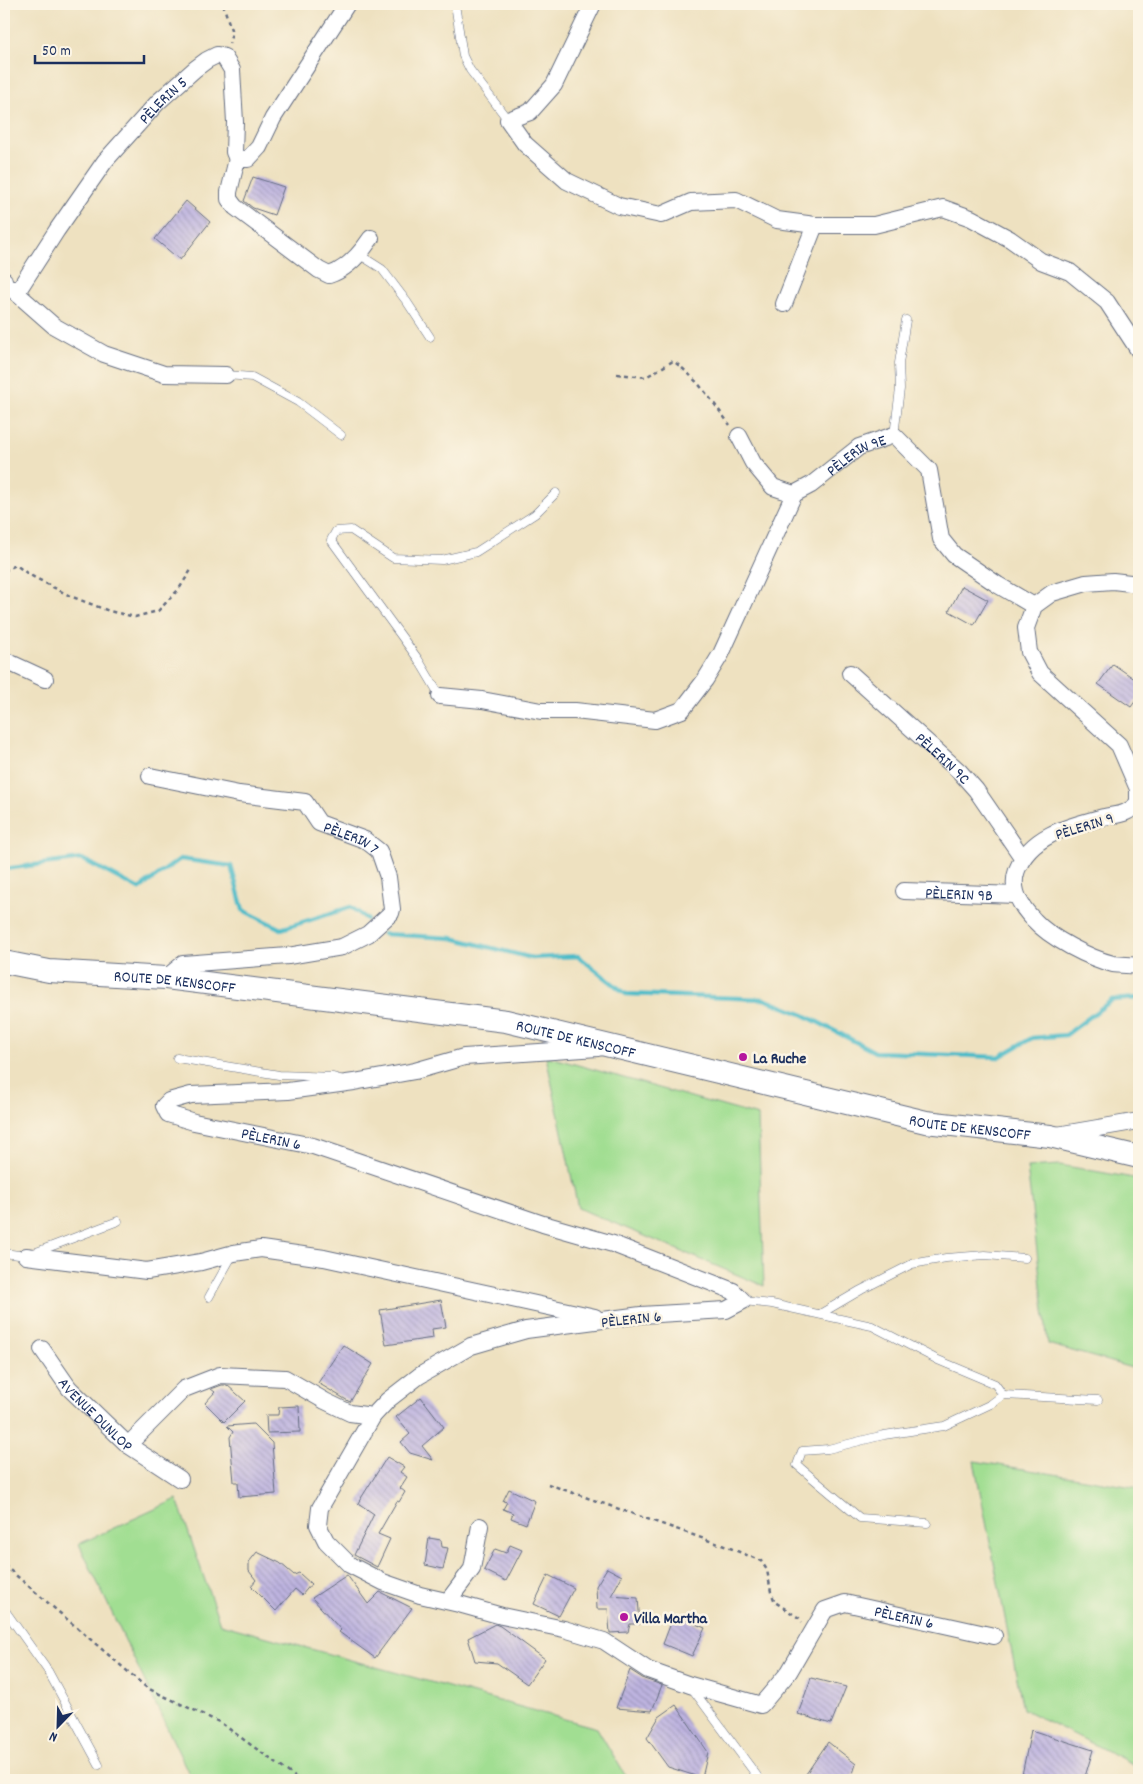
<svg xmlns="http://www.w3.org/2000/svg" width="1143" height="1784" viewBox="0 0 1143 1784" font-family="Dekko,sans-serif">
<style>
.grass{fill:#a1de92;stroke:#5e8678}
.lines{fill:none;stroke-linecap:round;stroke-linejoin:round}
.stream{stroke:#4ebbc8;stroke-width:4.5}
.building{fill:url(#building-back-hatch)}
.service-casing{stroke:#656d80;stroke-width:9}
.minor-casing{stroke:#656d80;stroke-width:18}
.secondary-casing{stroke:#656d80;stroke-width:24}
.path{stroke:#656d80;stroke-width:2.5;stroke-dasharray:4 4;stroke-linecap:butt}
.service{stroke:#fff;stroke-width:8}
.minor{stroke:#fff;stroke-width:16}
.secondary{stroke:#fff;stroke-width:22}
.poi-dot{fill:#b5179e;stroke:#fcf5e5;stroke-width:2}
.labels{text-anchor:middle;stroke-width:5;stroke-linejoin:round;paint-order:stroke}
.street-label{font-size:16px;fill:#1b2f5e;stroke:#fcf5e5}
.poi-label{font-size:16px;font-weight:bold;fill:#1b2f5e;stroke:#fcf5e5;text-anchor:start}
</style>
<defs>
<pattern id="building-back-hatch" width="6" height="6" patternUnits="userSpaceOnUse" patternTransform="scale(1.25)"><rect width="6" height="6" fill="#beb4e0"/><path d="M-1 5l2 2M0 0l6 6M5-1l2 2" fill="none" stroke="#9a93b9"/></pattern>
</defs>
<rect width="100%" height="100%" fill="#fcf5e5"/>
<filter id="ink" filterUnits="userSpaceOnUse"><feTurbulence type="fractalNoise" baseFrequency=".02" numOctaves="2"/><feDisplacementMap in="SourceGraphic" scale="10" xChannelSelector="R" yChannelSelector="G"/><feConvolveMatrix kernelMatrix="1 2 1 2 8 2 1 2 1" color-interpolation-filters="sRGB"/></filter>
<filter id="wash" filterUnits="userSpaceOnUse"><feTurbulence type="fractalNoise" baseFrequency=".0096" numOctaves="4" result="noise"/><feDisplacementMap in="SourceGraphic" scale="20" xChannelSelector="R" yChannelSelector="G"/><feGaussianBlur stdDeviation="1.12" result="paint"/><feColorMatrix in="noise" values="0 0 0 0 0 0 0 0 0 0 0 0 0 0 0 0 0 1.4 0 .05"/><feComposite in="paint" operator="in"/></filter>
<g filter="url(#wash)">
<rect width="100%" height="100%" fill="#eee1c0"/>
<g class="grass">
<polygon points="546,1056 758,1116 764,1286 578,1208"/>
<polygon points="1060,1165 1139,1179 1139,1370 1048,1344 1027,1167"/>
<polygon points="974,1461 1139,1488 1139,1767 1023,1709"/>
<polygon points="177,1499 220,1624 597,1728 628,1780 192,1780 79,1544"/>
</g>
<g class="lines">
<g class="stream">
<polyline points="4,869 82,859 139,889 180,859 231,866 243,910 281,929 351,907 367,919"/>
<polyline points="384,934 452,938 532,958 578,956 626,994 764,999 804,1015 875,1052 999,1057 1032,1038 1066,1035 1112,1000 1139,998"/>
</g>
</g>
<g id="blocks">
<g class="building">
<polygon points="253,177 284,187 274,215 253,208 244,201"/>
<polygon points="186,201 210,222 180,260 155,239"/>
<polygon points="962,586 988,600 974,625 949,611"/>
<polygon points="1113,664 1139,682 1139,696 1131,707 1098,684"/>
<polygon points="441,1300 446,1327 432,1329 433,1338 386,1345 380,1310"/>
<polygon points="343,1345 373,1364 350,1402 318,1383"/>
<polygon points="222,1385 227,1385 245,1401 224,1422 205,1403 215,1392 211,1389"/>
<polygon points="421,1397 444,1427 422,1446 433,1460 410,1453 401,1442 410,1434 396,1417"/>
<polygon points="299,1406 300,1432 267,1433 266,1415 278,1415 279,1407"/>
<polygon points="253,1424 272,1443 276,1494 239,1497 238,1482 234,1482 230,1437 233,1432 227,1426"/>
<polygon points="387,1457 404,1467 400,1472 407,1477 400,1488 405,1492 399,1502 397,1501 378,1534 390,1539 377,1567 354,1555 374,1514 358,1503"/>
<polygon points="509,1489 535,1501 526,1524 511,1518 513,1513 503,1509 507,1502 503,1501"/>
<polygon points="429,1538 441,1540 442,1547 448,1548 443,1569 425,1565"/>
<polygon points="510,1545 522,1550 506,1581 484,1570 495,1549 506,1553"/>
<polygon points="257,1552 280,1563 294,1575 299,1573 311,1584 302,1595 295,1589 276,1611 251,1586 256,1580 249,1571 249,1562"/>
<polygon points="607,1568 622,1576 611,1596 638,1598 640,1624 630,1624 628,1632 610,1633 608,1609 597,1609 596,1586"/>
<polygon points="347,1575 368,1604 380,1592 412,1608 375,1658 339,1632 341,1630 312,1598"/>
<polygon points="548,1575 574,1588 559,1616 534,1604"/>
<polygon points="674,1615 705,1628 692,1656 663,1644"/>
<polygon points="495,1624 500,1626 545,1659 527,1684 497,1663 475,1661 468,1638"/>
<polygon points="630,1670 644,1679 662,1685 652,1711 616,1708"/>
<polygon points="811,1678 846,1687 831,1724 798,1714"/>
<polygon points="676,1705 708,1752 702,1778 668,1767 647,1738 659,1717"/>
<polygon points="1031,1730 1093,1750 1084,1780 1021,1780"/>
<polygon points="828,1742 856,1764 851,1780 810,1780 806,1774"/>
</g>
</g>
</g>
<g filter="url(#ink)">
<use href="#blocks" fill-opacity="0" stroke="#656d80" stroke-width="1"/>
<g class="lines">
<defs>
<g id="service">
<polyline points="455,4 463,56 470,70 508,120"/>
<polyline points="360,255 382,269 407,302 430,337"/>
<polyline points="226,375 252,377 298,402 341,435"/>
<polyline points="894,435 900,389 899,363 906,320"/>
<polyline points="440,696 418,659 331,540 336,531 351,530 393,558 442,560 476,552 535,514 556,493"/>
<polyline points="177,1058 279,1075 333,1077 340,1079"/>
<polyline points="4,1253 26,1256 118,1221"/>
<polyline points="209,1297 233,1254"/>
<polyline points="743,1301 772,1304 872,1326 938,1360 995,1384 1003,1395 991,1404 944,1426 884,1435 828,1449 802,1451 797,1465 860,1518 927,1523"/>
<polyline points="820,1314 861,1290 912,1264 946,1258 985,1255 1025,1258"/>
<polyline points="1003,1395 1098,1400"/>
<polyline points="4,1609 48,1671 99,1765"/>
<polyline points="691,1687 760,1780"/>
</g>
<g id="minor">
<polyline points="593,4 554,85 530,112 508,120 525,144 567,181 619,206 661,215 691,202 736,200 777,220 815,225 874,225 943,208 971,218 1010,239 1041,261 1070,272 1107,302 1139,351"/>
<path d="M237,159L229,192V199L235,207L319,270L329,275C348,269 361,253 371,238"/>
<polyline points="237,159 248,159 259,147 273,118 347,4"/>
<path id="s1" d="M4,280L5,286L9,289H18L21,286L57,230L105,161L158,102L195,69L207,60L217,55L224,57L232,70L235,122L234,152L237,159"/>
<polyline points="13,290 54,326 104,354 164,374 226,375"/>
<polyline points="784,304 815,225"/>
<path id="s2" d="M739,436L753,463L773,487L794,494L811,485L859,447L894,435L929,470L941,539L954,555L998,585L1034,606"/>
<path d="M1139,584L1113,581L1086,583L1052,593L1034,606L1026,628L1029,652L1040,673L1119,745L1138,789V803C1127,815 1119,814 1104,817C1071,826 1031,834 1017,870C1010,889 1020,906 1034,920C1050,938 1089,958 1113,964C1121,965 1131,965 1139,966"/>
<polyline points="4,660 45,679"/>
<path id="s3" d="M850,673L960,772L976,790L1022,857"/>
<polyline points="440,696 482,700 541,711 575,711 655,720 682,710 705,680 721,654 794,494"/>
<path id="s4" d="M150,776L239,794L305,802L319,823L365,840L379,851L388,877L392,909L391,913L368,934L342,947L288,956L183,964L166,978"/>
<path id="s5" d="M904,891L1016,895"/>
<path id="s6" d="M598,1048L464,1057L415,1071L354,1082L288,1091L191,1095L169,1101L164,1106L168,1114L194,1122L313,1146L543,1224L613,1244L733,1291L743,1301L726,1310L641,1315L526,1330L471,1346L419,1376L388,1400L373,1416L320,1508L318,1525L326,1541L350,1565L383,1582L420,1595L459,1604L502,1616L564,1629L604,1641L648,1670L690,1685L761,1705L789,1672L825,1610L845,1603L994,1636"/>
<polyline points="1057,1135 1139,1121"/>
<polyline points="26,1256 147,1271 201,1262 234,1253 261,1249 324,1258 595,1317"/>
<path id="s7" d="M42,1349L69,1388L128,1445L180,1479"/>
<polyline points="128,1445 184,1389 220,1375 285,1378 325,1401 350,1413 373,1416"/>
<polyline points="448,1601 472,1569 480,1526"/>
</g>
<g id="secondary">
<path id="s8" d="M4,962L49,971L166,978L506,1021L926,1122L1050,1136L1139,1157"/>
</g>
</defs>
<use href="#service" class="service-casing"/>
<use href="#minor" class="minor-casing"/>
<use href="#secondary" class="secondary-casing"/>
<g class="path">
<polyline points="223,4 232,33 229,44"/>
<path d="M617,374L646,377L673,361C698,379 711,400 730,425"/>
<polyline points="4,571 16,565 28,574 70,596 109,611 135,617 158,611 179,589 191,570"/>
<polyline points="548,1484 730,1548 761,1561 767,1570 771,1592 775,1602 799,1618 802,1622"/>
<polyline points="4,1565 147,1688 221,1723 299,1780"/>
</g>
<use href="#service" class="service"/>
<use href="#minor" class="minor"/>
<use href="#secondary" class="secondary"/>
</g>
</g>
<g class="poi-dot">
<circle cx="743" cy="1057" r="5"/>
<circle cx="624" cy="1617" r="5"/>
</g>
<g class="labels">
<g class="street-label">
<text dy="6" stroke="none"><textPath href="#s1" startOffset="259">PÈLERIN 5</textPath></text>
<text dy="6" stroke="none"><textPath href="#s2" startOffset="158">PÈLERIN 9E</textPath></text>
<text dy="6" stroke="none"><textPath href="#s3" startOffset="126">PÈLERIN 9C</textPath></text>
<text transform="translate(1084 825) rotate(-17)" y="6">PÈLERIN 9</text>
<text dy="6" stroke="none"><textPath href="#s4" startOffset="218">PÈLERIN 7</textPath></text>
<text dy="6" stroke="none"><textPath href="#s5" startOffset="55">PÈLERIN 9B</textPath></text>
<text dy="6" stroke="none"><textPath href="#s8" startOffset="172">ROUTE DE KENSCOFF</textPath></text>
<text dy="6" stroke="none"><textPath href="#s8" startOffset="578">ROUTE DE KENSCOFF</textPath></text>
<text dy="6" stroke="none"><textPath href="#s8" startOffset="982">ROUTE DE KENSCOFF</textPath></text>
<text dy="6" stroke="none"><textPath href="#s6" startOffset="556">PÈLERIN 6</textPath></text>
<text transform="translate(631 1318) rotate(-6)" y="6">PÈLERIN 6</text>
<text dy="6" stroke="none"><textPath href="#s7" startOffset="85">AVENUE DUNLOP</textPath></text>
<text dy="6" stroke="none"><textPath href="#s6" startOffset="2265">PÈLERIN 6</textPath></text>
</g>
<g class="poi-label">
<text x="753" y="1063">La Ruche</text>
<text x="634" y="1623">Villa Martha</text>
</g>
</g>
<rect width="1143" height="1784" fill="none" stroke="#fcf5e5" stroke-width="20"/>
<g transform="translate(58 1726) rotate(203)" stroke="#fcf5e5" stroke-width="4" paint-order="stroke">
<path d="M0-4L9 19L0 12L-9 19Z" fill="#1b2f5e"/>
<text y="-8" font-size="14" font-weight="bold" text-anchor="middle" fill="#1b2f5e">N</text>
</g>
<path d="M35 55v8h109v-8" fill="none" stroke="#1b2f5e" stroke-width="2.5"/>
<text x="42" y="55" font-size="15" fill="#1b2f5e" stroke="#fcf5e5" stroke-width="4" paint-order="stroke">50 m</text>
</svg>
